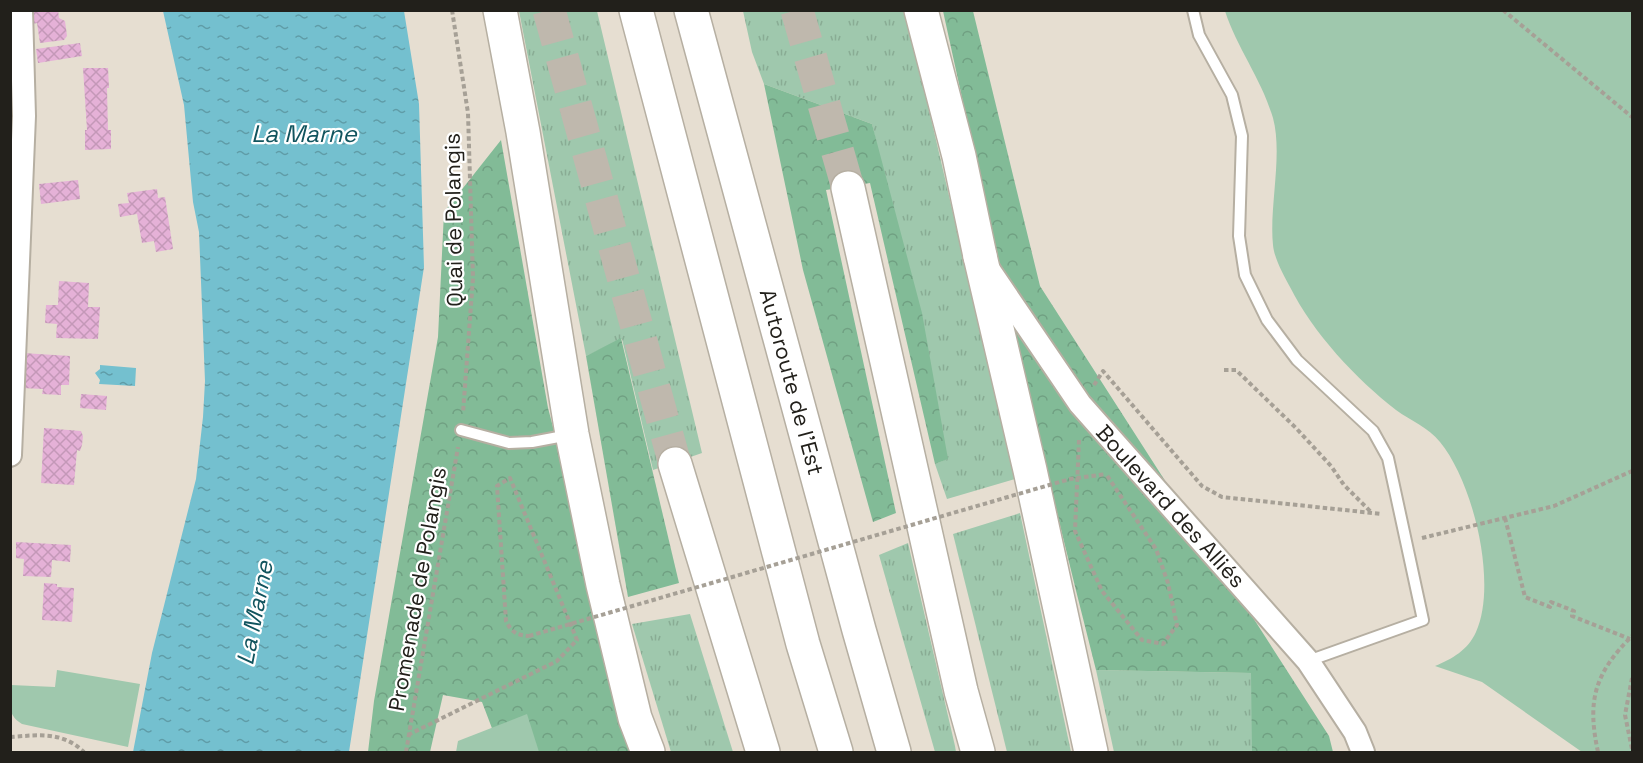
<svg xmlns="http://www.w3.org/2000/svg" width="1643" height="763" viewBox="0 0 1643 763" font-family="'Space Grotesk',sans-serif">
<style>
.grass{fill:url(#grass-tufts)}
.forest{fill:url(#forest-crowns)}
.park{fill:#9fc8ad}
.water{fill:url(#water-ripples)}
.building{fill:url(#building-cross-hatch)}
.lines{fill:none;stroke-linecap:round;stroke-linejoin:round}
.motorway-tunnel{stroke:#bfb8ad;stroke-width:33;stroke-dasharray:33 16;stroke-linecap:butt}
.service-casing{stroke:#b6afa2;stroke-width:14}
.minor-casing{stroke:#b6afa2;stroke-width:26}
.primary-casing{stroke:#b6afa2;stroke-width:36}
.motorway-casing{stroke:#b6afa2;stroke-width:36}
.path{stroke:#a6a096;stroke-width:4;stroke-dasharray:4.5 3;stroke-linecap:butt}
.service{stroke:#fff;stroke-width:10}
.minor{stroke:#fff;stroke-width:22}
.primary{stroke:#fff;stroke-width:33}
.motorway{stroke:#fff;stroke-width:33}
.path-bridge{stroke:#a6a096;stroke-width:4;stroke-dasharray:4.5 3;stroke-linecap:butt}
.labels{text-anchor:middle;stroke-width:4.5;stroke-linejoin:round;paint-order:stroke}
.street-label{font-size:22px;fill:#22201b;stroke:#fff}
.water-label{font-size:24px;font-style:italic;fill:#11545e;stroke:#fff}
</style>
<defs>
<pattern id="grass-tufts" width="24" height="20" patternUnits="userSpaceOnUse" patternTransform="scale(1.5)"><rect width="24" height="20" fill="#9fc8ad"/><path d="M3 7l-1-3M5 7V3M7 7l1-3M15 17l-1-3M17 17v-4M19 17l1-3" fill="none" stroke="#89ac94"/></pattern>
<pattern id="forest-crowns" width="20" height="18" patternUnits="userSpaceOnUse" patternTransform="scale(1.5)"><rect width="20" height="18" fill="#82bb97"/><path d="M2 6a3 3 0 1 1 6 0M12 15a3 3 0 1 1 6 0" fill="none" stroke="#70a082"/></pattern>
<pattern id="water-ripples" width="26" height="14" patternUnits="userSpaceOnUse" patternTransform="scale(1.5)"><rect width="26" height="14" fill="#74c0cf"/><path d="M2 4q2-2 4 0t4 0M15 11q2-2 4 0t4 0" fill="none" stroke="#5f9ca7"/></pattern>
<pattern id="building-cross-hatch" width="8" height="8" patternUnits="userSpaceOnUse" patternTransform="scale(1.5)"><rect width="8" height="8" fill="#e5b1d7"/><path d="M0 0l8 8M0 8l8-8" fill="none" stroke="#c498b8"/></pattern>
</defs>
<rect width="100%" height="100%" fill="#e6ded1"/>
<g class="grass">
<polygon points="519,11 597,11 702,453 653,470 622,339 586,356"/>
<polygon points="743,11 906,11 1015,479 947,499 935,464 947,459 872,124 764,84 752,52"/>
<polygon points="1020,513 1071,752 1007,752 953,534"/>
<polygon points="908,543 955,746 956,752 935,752 879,555"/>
<polygon points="690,614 733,752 671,752 632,624"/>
<polygon points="1096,670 1252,673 1252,752 1114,752"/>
</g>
<g class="forest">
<path d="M943,11H973L1040,286L1329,736L1333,752H1252L1251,673L1096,670C1040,451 991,231 943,11Z"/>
<polygon points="764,84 872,124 922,313 948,459 935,464 870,183 826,190 896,513 873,522 803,270"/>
<polygon points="501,140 548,408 629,715 643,752 501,752 482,702 443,695 430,752 368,752 374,701 438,337 444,212"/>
<polygon points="621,338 679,583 628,597 586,356"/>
</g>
<g class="park">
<path d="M1225,11H1632V752H1582L1482,682L1435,666C1452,659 1468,650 1476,632C1498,583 1473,482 1440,442C1428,427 1411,421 1396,410C1356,379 1313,333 1290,287C1284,276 1274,258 1273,245C1269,207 1283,155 1273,118C1262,80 1237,48 1225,11Z"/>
<path d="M57,670L140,684L128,747L22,724C6,714 10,702 11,685L55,687Z"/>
<polygon points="527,714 539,752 456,752 458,741"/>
</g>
<g class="water">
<polygon points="163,11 404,11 419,104 424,267 349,752 133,752 152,653 196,479 203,417 205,381 199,232 193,202 184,105"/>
<polygon points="100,365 136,368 135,386 99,384 100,380 95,373 100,369"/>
</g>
<g class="building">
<polygon points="33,10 58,10 59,18 65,21 67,36 64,40 40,43 37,23 33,24"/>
<polygon points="80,43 82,56 38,63 36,49"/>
<polygon points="83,68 108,68 109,88 107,88 108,130 111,130 111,149 85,150 85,130 87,130"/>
<polygon points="78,180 80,199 41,204 39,184"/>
<polygon points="157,189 158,198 165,197 173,249 156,252 154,241 142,243 137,214 120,217 118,204 129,203 127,193"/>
<polygon points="59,281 89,283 88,307 100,307 98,339 56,338 57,324 45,323 46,305 58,305"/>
<polygon points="23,353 70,356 69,385 61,385 61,395 42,394 43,389 21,388"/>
<polygon points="81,394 107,396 106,410 80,408"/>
<polygon points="44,428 81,431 83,436 82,445 80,451 77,450 74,485 41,483"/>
<polygon points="16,542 71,545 70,562 52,560 51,577 23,576 24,559 16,558"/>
<polygon points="44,583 57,584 57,587 74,588 72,622 42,620"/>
</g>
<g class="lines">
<g class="motorway-tunnel">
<polyline points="549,10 675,464"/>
<polyline points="797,10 848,188"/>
</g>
<defs>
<g id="service">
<polyline points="1193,10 1199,35 1232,95 1242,136 1239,236 1245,275 1267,320 1297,360 1373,431 1388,458 1423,620 1308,661"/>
<polyline points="461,430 509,443 532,442 569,435"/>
</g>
<g id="minor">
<polyline points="989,270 1080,404 1308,661 1355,732 1363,752"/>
<polyline points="10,455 24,116 21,10"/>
</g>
<polyline id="primary" points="921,10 959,156 980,256"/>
<g id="motorway">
<polyline points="500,10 523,132 572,434 603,585 635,718 648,752"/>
<polyline points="636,10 803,644 836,752"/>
<polyline points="691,10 859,630 894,752"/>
<polyline points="848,188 961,691 978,752"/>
<polyline points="980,256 1030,470 1091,752"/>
<polyline points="675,464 763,752"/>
</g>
</defs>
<use href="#service" class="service-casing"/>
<use href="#minor" class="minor-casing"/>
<use href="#primary" class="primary-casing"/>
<use href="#motorway" class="motorway-casing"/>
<g class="path">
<polyline points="452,10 468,113 473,278 463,413"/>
<polyline points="1503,10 1632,117"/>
<polyline points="1224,370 1236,370 1296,428 1331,466 1344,485 1371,512"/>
<polyline points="1094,385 1103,371 1202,486 1222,497 1382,514"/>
<polyline points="1079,440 1075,531 1102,591 1142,640 1163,644 1177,625 1168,583 1156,549 1106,474"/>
<polyline points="1505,518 1525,597 1550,607 1551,602 1574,611 1572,616 1630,639"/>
<polyline points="1422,538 1554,506 1632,471"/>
<polyline points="1632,678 1625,715 1632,749"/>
<path d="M408,735L557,661L577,640L510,478L497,486L506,621C512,633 517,635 529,636"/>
<path d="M10,737C39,735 62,731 84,752"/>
<polyline points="406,752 458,447"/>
<path d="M1598,752C1587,701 1594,674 1632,636"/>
</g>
<use href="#service" class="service"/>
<use href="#minor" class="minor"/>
<use href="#primary" class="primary"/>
<use href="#motorway" class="motorway"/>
<polyline class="path-bridge" points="529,636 1070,479 1106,474"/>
</g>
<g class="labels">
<g class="street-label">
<text transform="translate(453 220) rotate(-91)" y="8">Quai de Polangis</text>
<text transform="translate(792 382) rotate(75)" y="8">Autoroute de l’Est</text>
<text transform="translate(1171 506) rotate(48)" y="8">Boulevard des Alliés</text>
<text transform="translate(417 589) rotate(-80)" y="8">Promenade de Polangis</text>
</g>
<g class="water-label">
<text x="304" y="142">La Marne</text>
<text transform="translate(255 613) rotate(-79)" y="8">La Marne</text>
</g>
</g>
<rect width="1643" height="763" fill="none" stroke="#22201b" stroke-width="24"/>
</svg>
